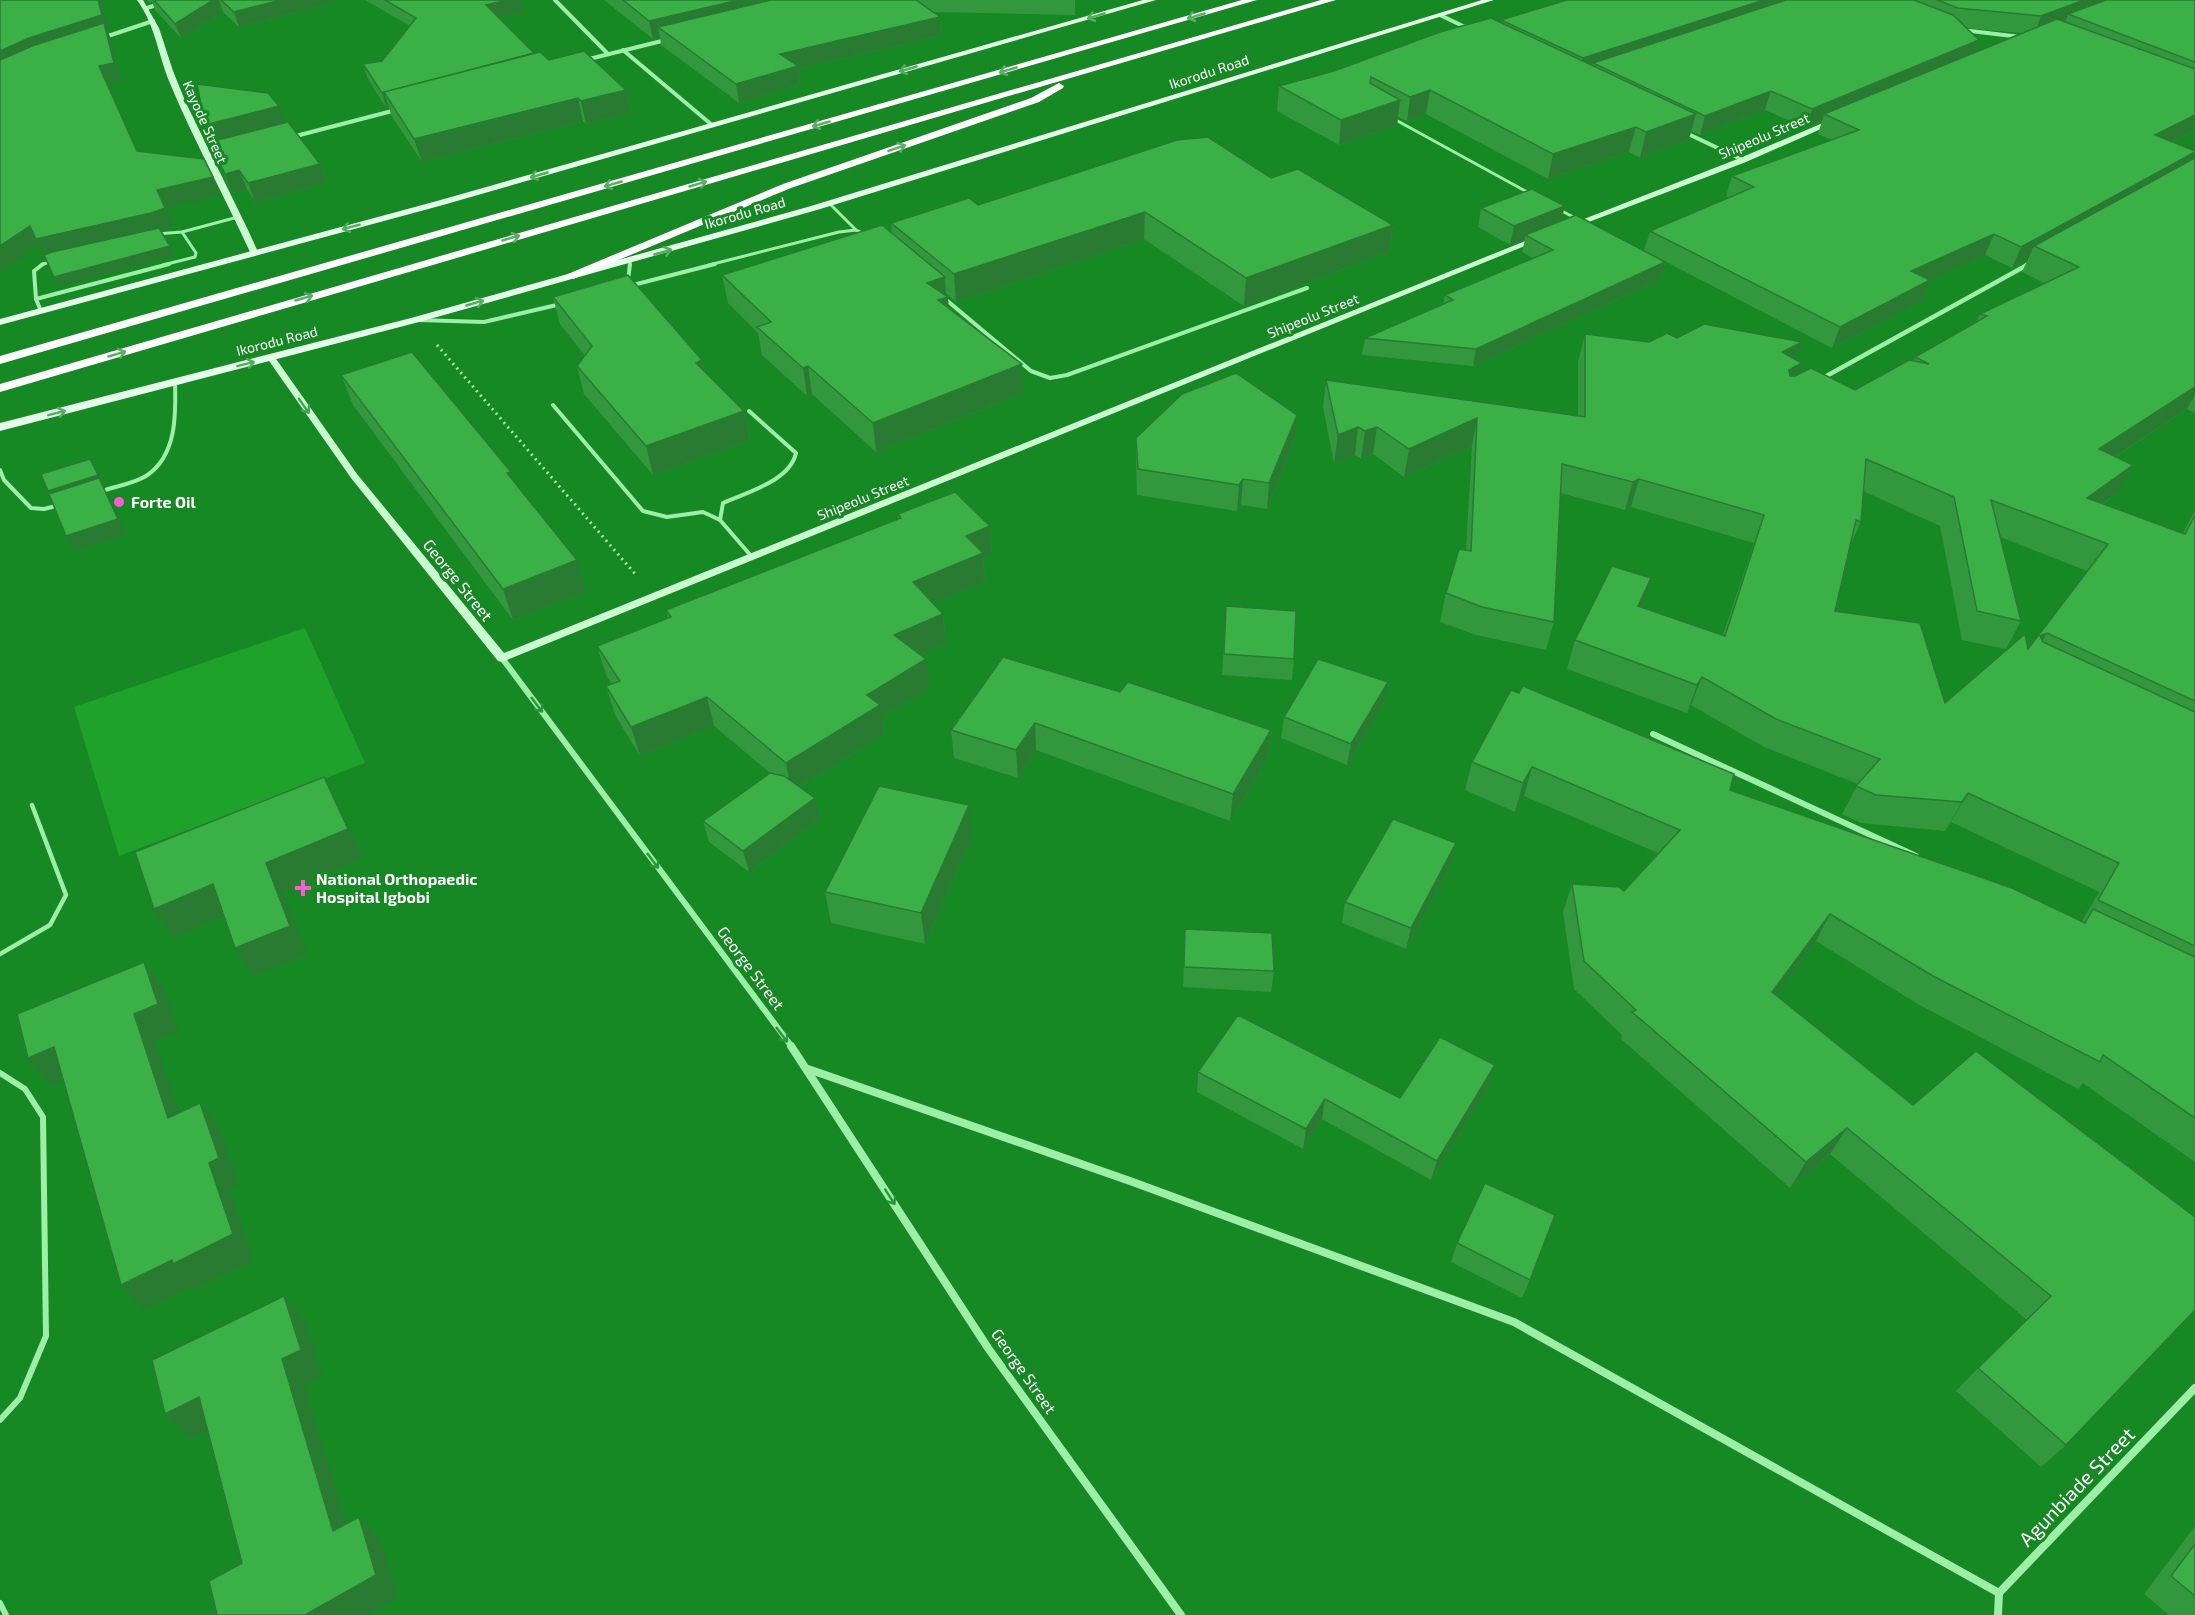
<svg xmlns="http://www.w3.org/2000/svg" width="2195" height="1615" viewBox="0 0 2195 1615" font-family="'Exo 2',sans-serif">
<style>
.green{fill:#1fa22c}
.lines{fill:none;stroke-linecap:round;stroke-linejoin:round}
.path{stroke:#9deea6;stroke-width:3;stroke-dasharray:2 4;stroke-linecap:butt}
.lane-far3{stroke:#9deea6;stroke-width:3}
.lane-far2{stroke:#9deea6;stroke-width:4}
.lane-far1{stroke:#9deea6;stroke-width:4.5}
.lane{stroke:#9deea6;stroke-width:6}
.street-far3{stroke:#9deea6;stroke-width:4}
.street-far2{stroke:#9deea6;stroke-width:4.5}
.street-far1{stroke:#9deea6;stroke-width:6}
.street{stroke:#9deea6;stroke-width:8}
.secondary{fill:#cbfad0;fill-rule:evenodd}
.primary{fill:#e4ffe9;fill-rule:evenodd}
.highway{fill:#fff;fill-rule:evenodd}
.wall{fill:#33973d;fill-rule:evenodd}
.shaded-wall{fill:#297b32}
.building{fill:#3bb047;stroke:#297b32;stroke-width:1.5;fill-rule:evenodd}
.oneway{stroke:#54ac5f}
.oneway2{stroke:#5cac66}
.oneway3{stroke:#43a44f}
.oneway4{stroke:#2a9738}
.poi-dot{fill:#ff5ad3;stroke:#168824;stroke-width:2}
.labels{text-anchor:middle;stroke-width:6;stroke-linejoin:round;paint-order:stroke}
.far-street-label{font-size:14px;fill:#fff;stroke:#168824}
.poi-label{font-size:16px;font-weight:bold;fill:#fff;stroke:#168824;text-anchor:start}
.street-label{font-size:16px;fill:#fff;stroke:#168824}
.near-street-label{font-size:20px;fill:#fff;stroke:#168824}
</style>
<rect width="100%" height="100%" fill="#168824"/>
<polygon class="green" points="305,628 365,763 119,856 74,707"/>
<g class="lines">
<polyline class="path" points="437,345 636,575"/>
<g class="lane-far3">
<polyline points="1394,119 1529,193"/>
<polyline points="830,204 856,230"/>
<polyline points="1560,210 1577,219"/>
<polyline points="156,234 182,232 238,217"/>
<polyline points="41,265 52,261"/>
<polyline points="163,265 195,257 196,253 182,232"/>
<polyline points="630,265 630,261"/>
<polyline points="709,265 839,232 856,230 865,234"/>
</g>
<g class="lane-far2">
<polyline points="628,281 630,264"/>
<polyline points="633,285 715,264"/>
<polyline points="944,298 1031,371 1050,378 1067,375 1307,288"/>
<polyline points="36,299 169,264"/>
<polyline points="41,311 36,299 34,271 43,264"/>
<polyline points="418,320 484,322 561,304"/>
<polyline points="553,405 643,511 667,517 703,512 720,520 752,557"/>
<polyline points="0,470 4,480 31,508 44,509 60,505"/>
<path d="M102,491C116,486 133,484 146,476C177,456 176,414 175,382"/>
<path d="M720,520L723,503C747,492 790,481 796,453L749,411"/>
</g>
<polyline class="lane-far1" points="0,954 50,925 66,895 32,805"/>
<g class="lane">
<polyline points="0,1073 25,1089 43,1117 46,1336 20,1398 0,1420"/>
<polyline points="0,1603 6,1615"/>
</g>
<g class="street-far3">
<polyline points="555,0 608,54"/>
<polyline points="147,8 172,0"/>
<polyline points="1440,15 1469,29"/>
<polyline points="1962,30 2021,37"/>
<polyline points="102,38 153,21"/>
<polyline points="623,50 712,125"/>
<polyline points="585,60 666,40"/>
<polyline points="1684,132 1743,160"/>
<polyline points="292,137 396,110"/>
<polyline points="2026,265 2032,262"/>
</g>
<polyline class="street-far2" points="1821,379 2029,264"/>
<g class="street-far1">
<polyline points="502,658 792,1047"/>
<polyline points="1653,734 1916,856"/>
</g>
<g class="street">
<polyline points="791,1046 988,1348 1181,1615"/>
<polyline points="808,1069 1130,1181 1514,1322 1999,1593"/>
<polyline points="1998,1615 1999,1593 2195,1388"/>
</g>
<g class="secondary">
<path d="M137,0H143L159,28L173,71L186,103L248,230L258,252L257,254L250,252C224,195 193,139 169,81C158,53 155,25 137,0Z"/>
<polygon points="1830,120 1837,122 1746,162 1573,228 1566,226 1740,158"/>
<polygon points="1535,237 1542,239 502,662 498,661 351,478 267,358 271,355 274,356 357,474 504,653"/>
</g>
<g class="primary">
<polygon points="1143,0 1156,0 443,205 0,325 0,319 437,201"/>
<polygon points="1482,0 1494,0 817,210 419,322 0,431 0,423 411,318 811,206"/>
</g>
<g class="highway">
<polygon points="1242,0 1257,0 0,364 0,356"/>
<polygon points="1321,0 1336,0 0,392 0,384"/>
<polygon points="1059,83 1064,86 1063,88 1039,102 791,188 573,279 565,279 563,276 783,184 1031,98"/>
</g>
</g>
<g class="wall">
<polygon points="147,0 341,0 239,27 223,12 181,38 155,10 152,2 149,3"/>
<polygon points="365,0 520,0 523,12 498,17 534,53 626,90 631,112 586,124 583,121 422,162 391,115 389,107 386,108 368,79 363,64 382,61 410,26"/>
<polygon points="604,0 1075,0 1075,15 933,12 940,17 941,35 798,69 800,84 739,103 661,45 660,37 653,39"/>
<path d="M1567,0H2195V130L2171,142L2192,159L2195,158V413L2187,409L2115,457L2117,493L2103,504L2183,533L2195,510V1162L2083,1083L2078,1089L1916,1003L1816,941L1776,995L1913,1105L2195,1217L2066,1445L2041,1467L1956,1391L1978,1368L2027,1320L1830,1154L1790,1188L1621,1039L1622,1035L1574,989L1563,912L1572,884L1624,891L1658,853L1524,796L1515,812L1465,790L1472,762L1511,690L1730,790L2082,921L2099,892L1951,822L1945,831L1861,823L1842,814L1858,784L1764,747L1691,705L1687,713L1567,669L1575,640L1642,607L1723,635L1754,543L1631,507L1625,510L1560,493L1554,622L1546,650L1476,635L1440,622L1446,593L1466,550L1472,446L1404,477L1373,454L1361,459L1355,455L1334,463L1323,407L1326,380L1578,416V362L1585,334L1649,342L1677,338L1795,359L1802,363L1797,375L1855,390L1914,361L1915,357L1976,322L1980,314L2044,283L2022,272L2028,259L2012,268L1985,255L1929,280L1922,301L1832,348L1651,254L1665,262L1661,279L1473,366L1362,355L1365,338L1443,305L1445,295L1533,258L1522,252L1525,240L1510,245L1478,227L1481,208L1561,221L1644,251L1650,231L1729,198L1726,196L1732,176L1832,140L1818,134L1822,121L1806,128L1765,110L1700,135L1691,131L1689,139L1640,158L1629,152L1548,179L1426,114L1407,121L1398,117L1397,125L1339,145L1277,111L1279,86L1334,71L1501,23V20ZM1966,28L2021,33L1974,53L1979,40ZM1863,491L1940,526L1962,640L2006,649L2021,621L2000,537L2087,571L2028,649L1945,703L1835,611L1850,546L1861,522Z"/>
<polygon points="285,123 320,164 327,183 255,202 247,189 232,193 210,142"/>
<polygon points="1271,178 1393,225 1389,252 1244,306 1144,239 956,302 946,293 946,295 948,297 948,309 1023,393 876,452 812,394 807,396 762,355 758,333 728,303 722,275 892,233 891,223 978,205"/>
<polygon points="553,297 702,360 705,372 744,411 750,440 653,475 584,394 577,366 585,356 560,324"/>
<polygon points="341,375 511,472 514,482 586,591 513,620 353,405"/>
<polygon points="1136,438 1294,440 1267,509 1241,505 1237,511 1137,495 1136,464"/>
<polygon points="898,514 990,526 992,555 983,558 985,582 933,603 943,614 946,643 919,654 929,688 882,717 884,734 799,787 819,819 749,872 709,842 703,821 770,773 714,726 640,756 615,715 606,686 612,684 606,675 597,646 668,618 666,610 898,519"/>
<polygon points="1226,606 1294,659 1292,680 1222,675"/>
<polygon points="1120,692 1271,730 1268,758 1230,821 1036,750 1018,778 954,758 951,730"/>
<polygon points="1384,703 1347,765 1281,738 1284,717"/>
<polygon points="972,836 925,944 831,923 825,892"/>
<polygon points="1451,864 1406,949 1342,923 1345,902"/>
<polygon points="1185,929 1274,971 1271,992 1183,987"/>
<polygon points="1198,1072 1400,1098 1489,1085 1431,1180 1322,1119 1303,1149 1197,1092"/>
<polygon points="1457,1243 1530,1280 1522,1298 1451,1262"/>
<polygon points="2195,1526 2195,1615 2169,1615 2144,1594"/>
</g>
<g class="shaded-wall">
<polygon points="98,0 101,0 109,31 108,32 111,39 121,80 107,83 0,72 0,51"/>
<polygon points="213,0 219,0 223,12 181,38 175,24"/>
<polygon points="281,0 341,0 239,27 234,12"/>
<polygon points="508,0 520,0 523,12 490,19 486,5"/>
<polygon points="739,0 818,0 658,27 660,37 653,39 649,21"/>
<polygon points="1764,0 1814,0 1593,63 1591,73 1579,77 1583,58"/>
<polygon points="2084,0 2123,0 2068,14 2065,23 2034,35 2041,16"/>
<polygon points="940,17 941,35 798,69 800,84 739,103 736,84 780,54"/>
<polygon points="1979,40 1972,59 1824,114 1822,121 1806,128 1812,109"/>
<polygon points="626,90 631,112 586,124 581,101"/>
<polygon points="1430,90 1426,114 1407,121 1410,97"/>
<polygon points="1771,91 1765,110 1700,135 1705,116"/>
<polygon points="384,92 389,107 386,108 382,93"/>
<polygon points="578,98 583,121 422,162 414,139"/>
<polygon points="1400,100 1397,125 1339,145 1341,120"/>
<polygon points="279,106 289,133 216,153 205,125"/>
<polygon points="1696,114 1689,139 1640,158 1646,132"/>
<polygon points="2195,115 2195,130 2145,155 2155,135"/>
<polygon points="1636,127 1629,152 1548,179 1553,154"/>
<polygon points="2195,152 2186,171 2034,246 2028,259 2012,268 2021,247"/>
<polygon points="320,164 327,183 255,202 248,183"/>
<polygon points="239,170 247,189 232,193 225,174"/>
<polygon points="213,177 220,195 165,208 173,226 159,231 46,258 39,245 0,272 0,246 30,226 157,190"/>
<polygon points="1565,206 1560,225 1525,235 1525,240 1510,245 1514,226"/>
<polygon points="1145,212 1144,239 956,302 954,274"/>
<polygon points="1393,225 1389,252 1244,306 1246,278"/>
<polygon points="1994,234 1985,255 1903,292 1911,271"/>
<polygon points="170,246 174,256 59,287 54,277"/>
<polygon points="1665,262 1661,279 1473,366 1476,349"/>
<polygon points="945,277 946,297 948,297 950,325 927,283"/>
<polygon points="1930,280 1922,301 1832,348 1840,327"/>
<polygon points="1802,342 1792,368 1802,363 1792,390 1782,352"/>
<polygon points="702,360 708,388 696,363"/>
<polygon points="1022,364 1023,393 876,452 873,423"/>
<polygon points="808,366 812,394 807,396 803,368"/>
<polygon points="2195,387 2195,395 2187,409 2084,477 2099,449"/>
<polygon points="744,411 750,440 653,475 646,446"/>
<polygon points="1297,415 1294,440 1267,509 1269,483"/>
<polygon points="1477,418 1472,446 1404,477 1409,449"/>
<polygon points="1358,427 1355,455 1334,463 1338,435"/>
<polygon points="1377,427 1373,454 1361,459 1365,431"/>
<polygon points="90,459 126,534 75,551 66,536 54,501 48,491"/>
<polygon points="2133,465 2117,493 2072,526 2087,498"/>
<polygon points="511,472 520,503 507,473"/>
<polygon points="1243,479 1241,505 1237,511 1239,485"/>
<polygon points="1639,479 1631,507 1625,510 1633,482"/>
<polygon points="990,526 992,555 983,558 985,582 916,610 913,582 966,536"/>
<polygon points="577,560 586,591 513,620 503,589"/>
<polygon points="1651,578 1642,606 1629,634 1638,606"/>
<polygon points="943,614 946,643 897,663 894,635"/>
<polygon points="2047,633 2031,661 2040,636"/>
<polygon points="926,659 929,688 882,717 884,734 791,792 786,763 867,695"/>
<polygon points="1702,677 1691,705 1687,713 1697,685"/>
<polygon points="1388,682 1384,703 1347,765 1351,744"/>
<polygon points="707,697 714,726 640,756 631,727"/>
<polygon points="1035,723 1036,750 1018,778 1016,750"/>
<polygon points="1271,730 1268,758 1230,821 1233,794"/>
<polygon points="1532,767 1524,796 1515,812 1523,783"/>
<polygon points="324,777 363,858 283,892 307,954 253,976 235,948 266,863"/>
<polygon points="1968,793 1951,822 1945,831 1962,802"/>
<polygon points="815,798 819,819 749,872 743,851"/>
<polygon points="969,805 972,836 925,944 921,913"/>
<polygon points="1456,843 1451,864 1406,949 1411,928"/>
<polygon points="213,884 231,913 173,937 154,909"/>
<polygon points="1830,914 1816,941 1758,1020 1772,992"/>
<polygon points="144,962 164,990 178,1031 155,1041 189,1144 168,1118 134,1014"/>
<polygon points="54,1047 77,1074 51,1085 28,1058"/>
<polygon points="1495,1065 1489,1085 1431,1180 1437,1161"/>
<polygon points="1325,1099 1322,1119 1303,1149 1306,1129"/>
<polygon points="200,1103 220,1130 239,1185 229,1190 253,1260 195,1289 193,1286 144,1310 121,1285 209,1163"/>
<polygon points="1847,1128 1830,1154 1790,1188 1806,1162"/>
<polygon points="284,1296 305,1323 322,1376 304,1385 355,1553 333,1531 282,1359"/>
<polygon points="199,1397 224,1422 191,1439 165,1414"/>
<polygon points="359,1517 380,1540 398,1597 365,1615 305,1615"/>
</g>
<g class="building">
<polygon points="0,0 98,0 102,15 29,38 0,51"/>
<polygon points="154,0 213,0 175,24"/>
<polygon points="221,0 281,0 234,12"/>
<polygon points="385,0 508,0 486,5 534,53 382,93 363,64 382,61 416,18"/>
<polygon points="623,0 739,0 649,21"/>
<polygon points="771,0 916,0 940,17 780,54 798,66 736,84 658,27"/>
<polygon points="1567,0 1764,0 1583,58 1501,20"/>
<polygon points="1786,0 1914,0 1953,15 1979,40 1812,109 1771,91 1705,116 1593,63"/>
<polygon points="1937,0 2084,0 2041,16 1958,8"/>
<polygon points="2106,0 2195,0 2195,62 2068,14"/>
<polygon points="1491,18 1696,114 1646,132 1636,127 1553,154 1430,90 1410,97 1371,77 1370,83 1400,100 1341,120 1279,86 1334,71 1440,32"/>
<polygon points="2057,19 2195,69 2195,115 2155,135 2195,151 2195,152 2021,247 1994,234 1911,271 1930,280 1840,327 1650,231 1754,187 1732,176 1859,130 1824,114"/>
<polygon points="104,23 114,63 99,66 137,151 204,159 213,177 157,190 165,208 151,213 36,239 30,226 0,246 0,60 32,46"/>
<polygon points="584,51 626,90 581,101 578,98 414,139 384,92 540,52 549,60"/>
<polygon points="197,84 268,93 279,106 205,125"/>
<polygon points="288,122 320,164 248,183 239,170 225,174 210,142"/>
<polygon points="1208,137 1271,178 1298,169 1393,225 1246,278 1145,212 954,274 891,223 969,198 978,205 1177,140"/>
<path d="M2195,158V387L2099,449L2133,465L2087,498L2185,534L2195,515V701L2047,633L2040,636L2043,642L2195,712V946L2098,900L2119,863L1968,793L1962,802L1876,795L1856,786L1880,759L1776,719L1702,677L1697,685L1575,640L1612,566L1651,578L1638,606L1725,636L1764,515L1639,479L1633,482L1562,464L1554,622L1482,607L1446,593L1459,549L1471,551L1477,418L1409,449L1377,427L1365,431L1358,427L1338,435L1326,380L1585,417V334L1649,342L1667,333L1677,338L1704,324L1802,342L1782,352L1802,363L1789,370L1790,376H1795L1811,368L1855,390L1909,360L1929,364L1915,357L1987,316L1980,314L2079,267L2034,246ZM1866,459L1954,497L1977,611L2021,621L1991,500L2108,544L2028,649L2025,634L1945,703L1920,623L1835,611L1856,520L1861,522Z"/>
<polygon points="1532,189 1565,206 1514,226 1481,208"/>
<polygon points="1576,215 1665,262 1476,349 1365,338 1453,300 1445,295 1553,250 1525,235"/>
<polygon points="882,225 945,277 927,283 948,297 938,300 1022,364 873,423 808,366 803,368 757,327 771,322 722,275"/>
<polygon points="159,228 170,246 54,277 44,255 52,252"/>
<polygon points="628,275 702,360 696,363 744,411 646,446 577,366 592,346 553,297"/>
<polygon points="412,352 511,472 507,473 577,560 503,589 341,375"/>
<polygon points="1236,373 1297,415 1269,483 1243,479 1239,485 1138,469 1136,438 1182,394"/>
<polygon points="90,459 98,475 48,491 41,474"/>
<polygon points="99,478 118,519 66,536 49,494"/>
<polygon points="955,492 990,526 966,536 983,553 913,582 943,614 894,635 926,659 867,695 880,705 786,763 707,697 631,727 606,686 620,681 597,646 671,617 666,610 901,518 898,514"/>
<polygon points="1226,606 1296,611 1294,659 1224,654"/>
<polygon points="1003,657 1120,692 1128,682 1271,730 1233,794 1035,723 1016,750 951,730"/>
<polygon points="1318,659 1388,682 1351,744 1284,717"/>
<polygon points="1523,686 1734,774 1730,790 2012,888 2085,923 2093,909 2195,957 2195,1118 2103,1055 2100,1062 1933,976 1830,914 1772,992 1913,1105 1976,1051 2195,1217 2195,1310 2066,1445 1978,1368 2051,1296 1847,1128 1806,1162 1632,1012 1636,1010 1584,961 1572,884 1619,887 1624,891 1680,830 1532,767 1523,783 1472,762 1511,690 1519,693"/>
<polygon points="770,773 784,776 815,798 743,851 703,821"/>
<polygon points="324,777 348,829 266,863 290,926 235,948 213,884 154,909 135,852"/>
<polygon points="879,786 969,805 921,913 825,892"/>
<polygon points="1393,819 1456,843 1411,928 1345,902"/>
<polygon points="1185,929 1272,933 1274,971 1184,967"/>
<polygon points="144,962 158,1004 134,1014 168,1118 200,1103 219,1158 209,1163 233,1234 173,1264 172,1260 121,1285 54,1047 28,1058 17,1014"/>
<polygon points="1238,1015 1400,1098 1440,1037 1495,1065 1437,1161 1325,1099 1306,1129 1198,1072"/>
<polygon points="1485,1183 1555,1215 1530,1280 1457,1243"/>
<polygon points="284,1296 301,1350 282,1359 333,1531 359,1517 376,1575 305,1615 217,1615 209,1581 242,1563 199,1397 165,1414 152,1360"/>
<polygon points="2195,1544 2195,1596 2171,1576"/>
</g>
<defs><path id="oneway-shaft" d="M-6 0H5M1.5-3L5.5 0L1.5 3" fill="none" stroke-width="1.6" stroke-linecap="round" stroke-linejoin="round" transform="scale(1.5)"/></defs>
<g class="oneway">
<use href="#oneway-shaft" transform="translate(1096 16) rotate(164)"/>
<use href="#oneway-shaft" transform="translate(908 69) rotate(164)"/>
<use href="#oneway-shaft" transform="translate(539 175) rotate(164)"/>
<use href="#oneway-shaft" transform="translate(351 227) rotate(165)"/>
<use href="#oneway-shaft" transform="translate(663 252) rotate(-16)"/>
<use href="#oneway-shaft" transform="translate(475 303) rotate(-16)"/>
<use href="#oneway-shaft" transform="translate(246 364) rotate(-14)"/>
<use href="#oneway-shaft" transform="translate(57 413) rotate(-14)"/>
</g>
<g class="oneway2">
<use href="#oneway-shaft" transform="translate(1196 16) rotate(164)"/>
<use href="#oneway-shaft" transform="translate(1008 70) rotate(164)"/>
<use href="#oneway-shaft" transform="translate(821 124) rotate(164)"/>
<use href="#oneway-shaft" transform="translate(897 148) rotate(-19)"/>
<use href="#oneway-shaft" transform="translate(613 184) rotate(164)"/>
<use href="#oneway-shaft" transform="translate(698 184) rotate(-16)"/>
<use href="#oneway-shaft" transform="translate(511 238) rotate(-16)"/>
<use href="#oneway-shaft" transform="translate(304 298) rotate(-16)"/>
<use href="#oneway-shaft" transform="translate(117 354) rotate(-16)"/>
</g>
<use class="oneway3" href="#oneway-shaft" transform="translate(304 406) rotate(55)"/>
<g class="oneway4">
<use href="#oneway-shaft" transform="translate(537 705) rotate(53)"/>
<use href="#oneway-shaft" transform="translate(653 861) rotate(53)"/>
<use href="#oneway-shaft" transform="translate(782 1035) rotate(53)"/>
<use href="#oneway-shaft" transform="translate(890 1197) rotate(57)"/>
</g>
<g class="poi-dot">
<circle cx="119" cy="502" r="6"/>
<path d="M300 879h6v6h6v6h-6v6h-6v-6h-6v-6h6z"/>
</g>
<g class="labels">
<g class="far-street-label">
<text transform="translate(1209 72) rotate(-18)" y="5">Ikorodu Road</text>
<text transform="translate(205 122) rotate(66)" y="5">Kayode Street</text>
<text transform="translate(1764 136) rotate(-23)" y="5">Shipeolu Street</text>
<text transform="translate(745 213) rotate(-16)" y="5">Ikorodu Road</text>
<text transform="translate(1313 316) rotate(-22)" y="5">Shipeolu Street</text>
<text transform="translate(277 341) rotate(-14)" y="5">Ikorodu Road</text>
<text transform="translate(863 498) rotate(-22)" y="5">Shipeolu Street</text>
</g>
<g class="poi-label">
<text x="131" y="508">Forte Oil</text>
<text x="316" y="885">National Orthopaedic<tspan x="316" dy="18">Hospital Igbobi</tspan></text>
</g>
<g class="street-label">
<text transform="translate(458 580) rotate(51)" y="6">George Street</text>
<text transform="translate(751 968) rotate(53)" y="6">George Street</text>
<text transform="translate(1024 1371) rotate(55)" y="6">George Street</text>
</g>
<g class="near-street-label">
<text transform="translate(2077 1487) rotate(-46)" y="7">Agunbiade Street</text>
</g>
</g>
</svg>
